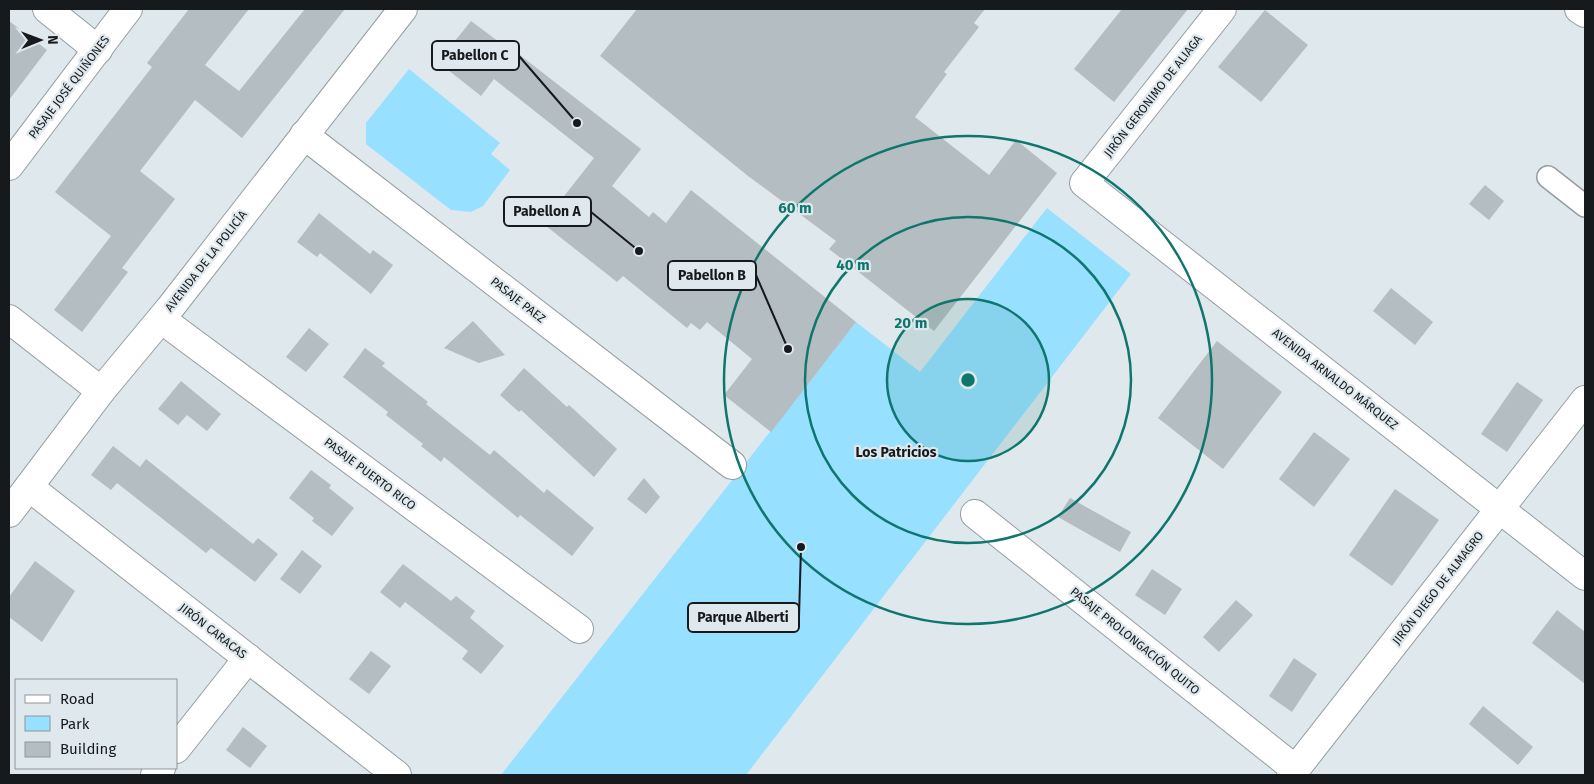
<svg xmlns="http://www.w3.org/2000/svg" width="1594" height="784" viewBox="0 0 1594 784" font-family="'Fira Sans',sans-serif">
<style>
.green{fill:#98e0ff}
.building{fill:#b4bdc1}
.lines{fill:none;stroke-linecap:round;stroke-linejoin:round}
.pedestrian-casing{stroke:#959da1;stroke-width:24}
.minor-casing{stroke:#959da1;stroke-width:30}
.tertiary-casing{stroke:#959da1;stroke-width:30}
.pedestrian{stroke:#fff;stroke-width:21}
.minor{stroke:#fff;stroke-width:28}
.tertiary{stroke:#fff;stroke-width:28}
.ring{fill:none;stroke:#0f766e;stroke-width:2.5}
.labels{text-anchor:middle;stroke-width:4.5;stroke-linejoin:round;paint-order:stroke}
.street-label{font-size:12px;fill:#171a1c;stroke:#dfe8ec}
.neighbourhood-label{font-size:14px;font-weight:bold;fill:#171a1c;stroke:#dfe8ec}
.centre{fill:#0f766e;stroke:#dfe8ec;stroke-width:2.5}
.ring-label{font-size:15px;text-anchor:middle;font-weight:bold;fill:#0f766e;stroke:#dfe8ec;stroke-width:4.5;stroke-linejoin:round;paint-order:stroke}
.leader{fill:none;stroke:#171a1c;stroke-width:2}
.callout-dot{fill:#171a1c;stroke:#dfe8ec;stroke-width:2}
.callout{fill:#dfe8ec;stroke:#171a1c;stroke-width:2}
.callout-label{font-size:14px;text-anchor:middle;font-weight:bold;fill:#171a1c}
</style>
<rect width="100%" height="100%" fill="#dfe8ec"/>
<g class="green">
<polygon points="409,69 500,143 491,154 510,170 483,206 471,212 451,210 366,144 366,123"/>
<polygon points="1047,208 1131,274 746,775 501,775 856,322 920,372"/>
</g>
<g class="building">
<polygon points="189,9 249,9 205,65 239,91 305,9 345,9 242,138 195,100 140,171 175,199 122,268 128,272 82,332 54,310 111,236 55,192 152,67 147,63"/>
<polygon points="637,9 985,9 974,23 979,27 944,72 947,74 915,117 989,175 1016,140 1057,173 934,331 829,249 836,241 748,176 600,56"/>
<polygon points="1122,9 1188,9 1114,102 1074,69"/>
<polygon points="1265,10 1308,45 1261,102 1218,67"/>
<polygon points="9,21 47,50 9,100"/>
<polygon points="471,21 515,54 516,52 641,149 612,186 649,217 653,212 666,223 691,190 856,322 771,432 724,395 752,359 707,322 700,330 691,323 687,328 623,276 617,282 546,226 564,203 561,200 594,158 494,79 481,96 438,62"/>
<polygon points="1485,185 1504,201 1489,220 1469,204"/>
<polygon points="319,213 370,254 373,250 393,265 371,294 320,253 317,257 297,242"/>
<polygon points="1391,288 1433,322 1415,345 1373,311"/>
<polygon points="473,321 505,355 479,363 444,348"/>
<polygon points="309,328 329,344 306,372 286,357"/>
<polygon points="1217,341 1282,392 1223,469 1158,418"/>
<polygon points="365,348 385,363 382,366 428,402 426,404 490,455 494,450 544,493 547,489 594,528 572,556 520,515 518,518 444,457 441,462 421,446 423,444 386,415 388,412 343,377"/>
<polygon points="524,368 567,407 569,405 617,449 594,477 521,410 519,412 500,395"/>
<polygon points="181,381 221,414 207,431 187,415 178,425 158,409"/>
<polygon points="1517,382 1543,400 1507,452 1481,434"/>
<polygon points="1314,432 1350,459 1314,507 1279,479"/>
<polygon points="113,446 140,467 146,459 253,544 258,538 278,554 255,582 211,548 206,553 117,483 111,490 91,475"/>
<polygon points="311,470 331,485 329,488 354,508 332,536 312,521 314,518 289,498"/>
<polygon points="644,478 660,497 646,514 627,499"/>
<polygon points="1395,489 1439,520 1392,586 1349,555"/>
<polygon points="1070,498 1131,532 1120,552 1058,517"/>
<polygon points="302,550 322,566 300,594 280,579"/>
<polygon points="35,561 75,591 42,642 9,617 9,597"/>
<polygon points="403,564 451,601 456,596 475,611 470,618 504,646 481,674 462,659 468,651 405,602 400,608 380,592"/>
<polygon points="1152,569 1182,589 1165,615 1135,595"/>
<polygon points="1236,600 1253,615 1219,652 1203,637"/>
<polygon points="1557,610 1585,632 1585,684 1532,643"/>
<polygon points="371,651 391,666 369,694 349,679"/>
<polygon points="1294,658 1317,674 1292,712 1269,696"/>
<polygon points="1483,706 1533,747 1518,765 1469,724"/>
<polygon points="243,727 267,746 250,768 226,750"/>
</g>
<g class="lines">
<defs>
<polyline id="pedestrian" points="1548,177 1585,206"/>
<g id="minor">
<polyline points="47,9 98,50"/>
<polyline points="1222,9 1084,183 1585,576"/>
<polyline points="1579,9 1585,13"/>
<polyline points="304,135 732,465"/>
<polyline points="9,166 128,9"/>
<polyline points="9,319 101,391"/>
<polyline points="161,319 579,629"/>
<polyline points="29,487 397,775"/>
<polyline points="975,514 1295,769"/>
<polyline points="176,749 248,658"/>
<polyline points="155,775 161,768"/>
<polyline points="1291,775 1585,400"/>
</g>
<polyline id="tertiary" points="9,513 101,391 170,308 403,9"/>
</defs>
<use href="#pedestrian" class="pedestrian-casing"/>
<use href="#minor" class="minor-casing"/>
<use href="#tertiary" class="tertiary-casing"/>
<use href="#pedestrian" class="pedestrian"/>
<use href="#minor" class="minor"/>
<use href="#tertiary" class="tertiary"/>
</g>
<circle cx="968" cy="380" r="81" fill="#0f766e" fill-opacity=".12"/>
<g class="ring">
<circle cx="968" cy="380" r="81"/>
<circle cx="968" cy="380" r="163"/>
<circle cx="968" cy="380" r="244"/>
</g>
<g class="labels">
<g class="street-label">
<text transform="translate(69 87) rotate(-53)" y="4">PASAJE JOSÉ QUIÑONES</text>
<text transform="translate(1153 96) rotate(-52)" y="4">JIRÓN GERONIMO DE ALIAGA</text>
<text transform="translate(206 261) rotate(-52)" y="4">AVENIDA DE LA POLICÍA</text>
<text transform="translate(518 300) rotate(38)" y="4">PASAJE PAEZ</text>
<text transform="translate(1335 379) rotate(38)" y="4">AVENIDA ARNALDO MÁRQUEZ</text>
<text transform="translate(370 474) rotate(37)" y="4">PASAJE PUERTO RICO</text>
<text transform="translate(1438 588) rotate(-52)" y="4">JIRÓN DIEGO DE ALMAGRO</text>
<text transform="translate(213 631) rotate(38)" y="4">JIRÓN CARACAS</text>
<text transform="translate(1135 641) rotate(39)" y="4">PASAJE PROLONGACIÓN QUITO</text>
</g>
<g class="neighbourhood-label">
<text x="896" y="457">Los Patricios</text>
</g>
</g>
<circle cx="968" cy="380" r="8" class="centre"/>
<g class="ring-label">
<text x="795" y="213">60 m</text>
<text x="853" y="270">40 m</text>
<text x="911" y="328">20 m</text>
</g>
<path class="leader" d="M577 123L519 56M639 251L591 212M788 349L756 275M801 547L799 617"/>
<g class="callout-dot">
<circle cx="577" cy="123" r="5"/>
<circle cx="639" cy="251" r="5"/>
<circle cx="788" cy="349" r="5"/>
<circle cx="801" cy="547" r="5"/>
</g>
<g class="callout">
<rect x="432" y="41" width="87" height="29" rx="5"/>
<rect x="504" y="197" width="87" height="29" rx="5"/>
<rect x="668" y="261" width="88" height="29" rx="5"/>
<rect x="688" y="603" width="111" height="29" rx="5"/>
</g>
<g class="callout-label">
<text x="475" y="60">Pabellon C</text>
<text x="547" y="216">Pabellon A</text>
<text x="712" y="280">Pabellon B</text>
<text x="743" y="622">Parque Alberti</text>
</g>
<rect width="1594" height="784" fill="none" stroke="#171a1c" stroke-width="20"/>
<rect x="15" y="679" width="162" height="90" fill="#dfe8ec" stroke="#8f9699"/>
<rect x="25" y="695" width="25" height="8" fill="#ffffff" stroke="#8f9699"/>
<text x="60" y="704" font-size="15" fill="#171a1c">Road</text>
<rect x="25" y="716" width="25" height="15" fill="#98e0ff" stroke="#8f9699"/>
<text x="60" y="729" font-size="15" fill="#171a1c">Park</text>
<rect x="25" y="742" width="25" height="15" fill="#b4bdc1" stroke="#8f9699"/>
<text x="60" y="754" font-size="15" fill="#171a1c">Building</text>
<g transform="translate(40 40) rotate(89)" stroke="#dfe8ec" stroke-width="4" paint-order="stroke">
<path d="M0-4L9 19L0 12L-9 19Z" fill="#171a1c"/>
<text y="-8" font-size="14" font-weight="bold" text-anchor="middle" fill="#171a1c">N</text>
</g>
</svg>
